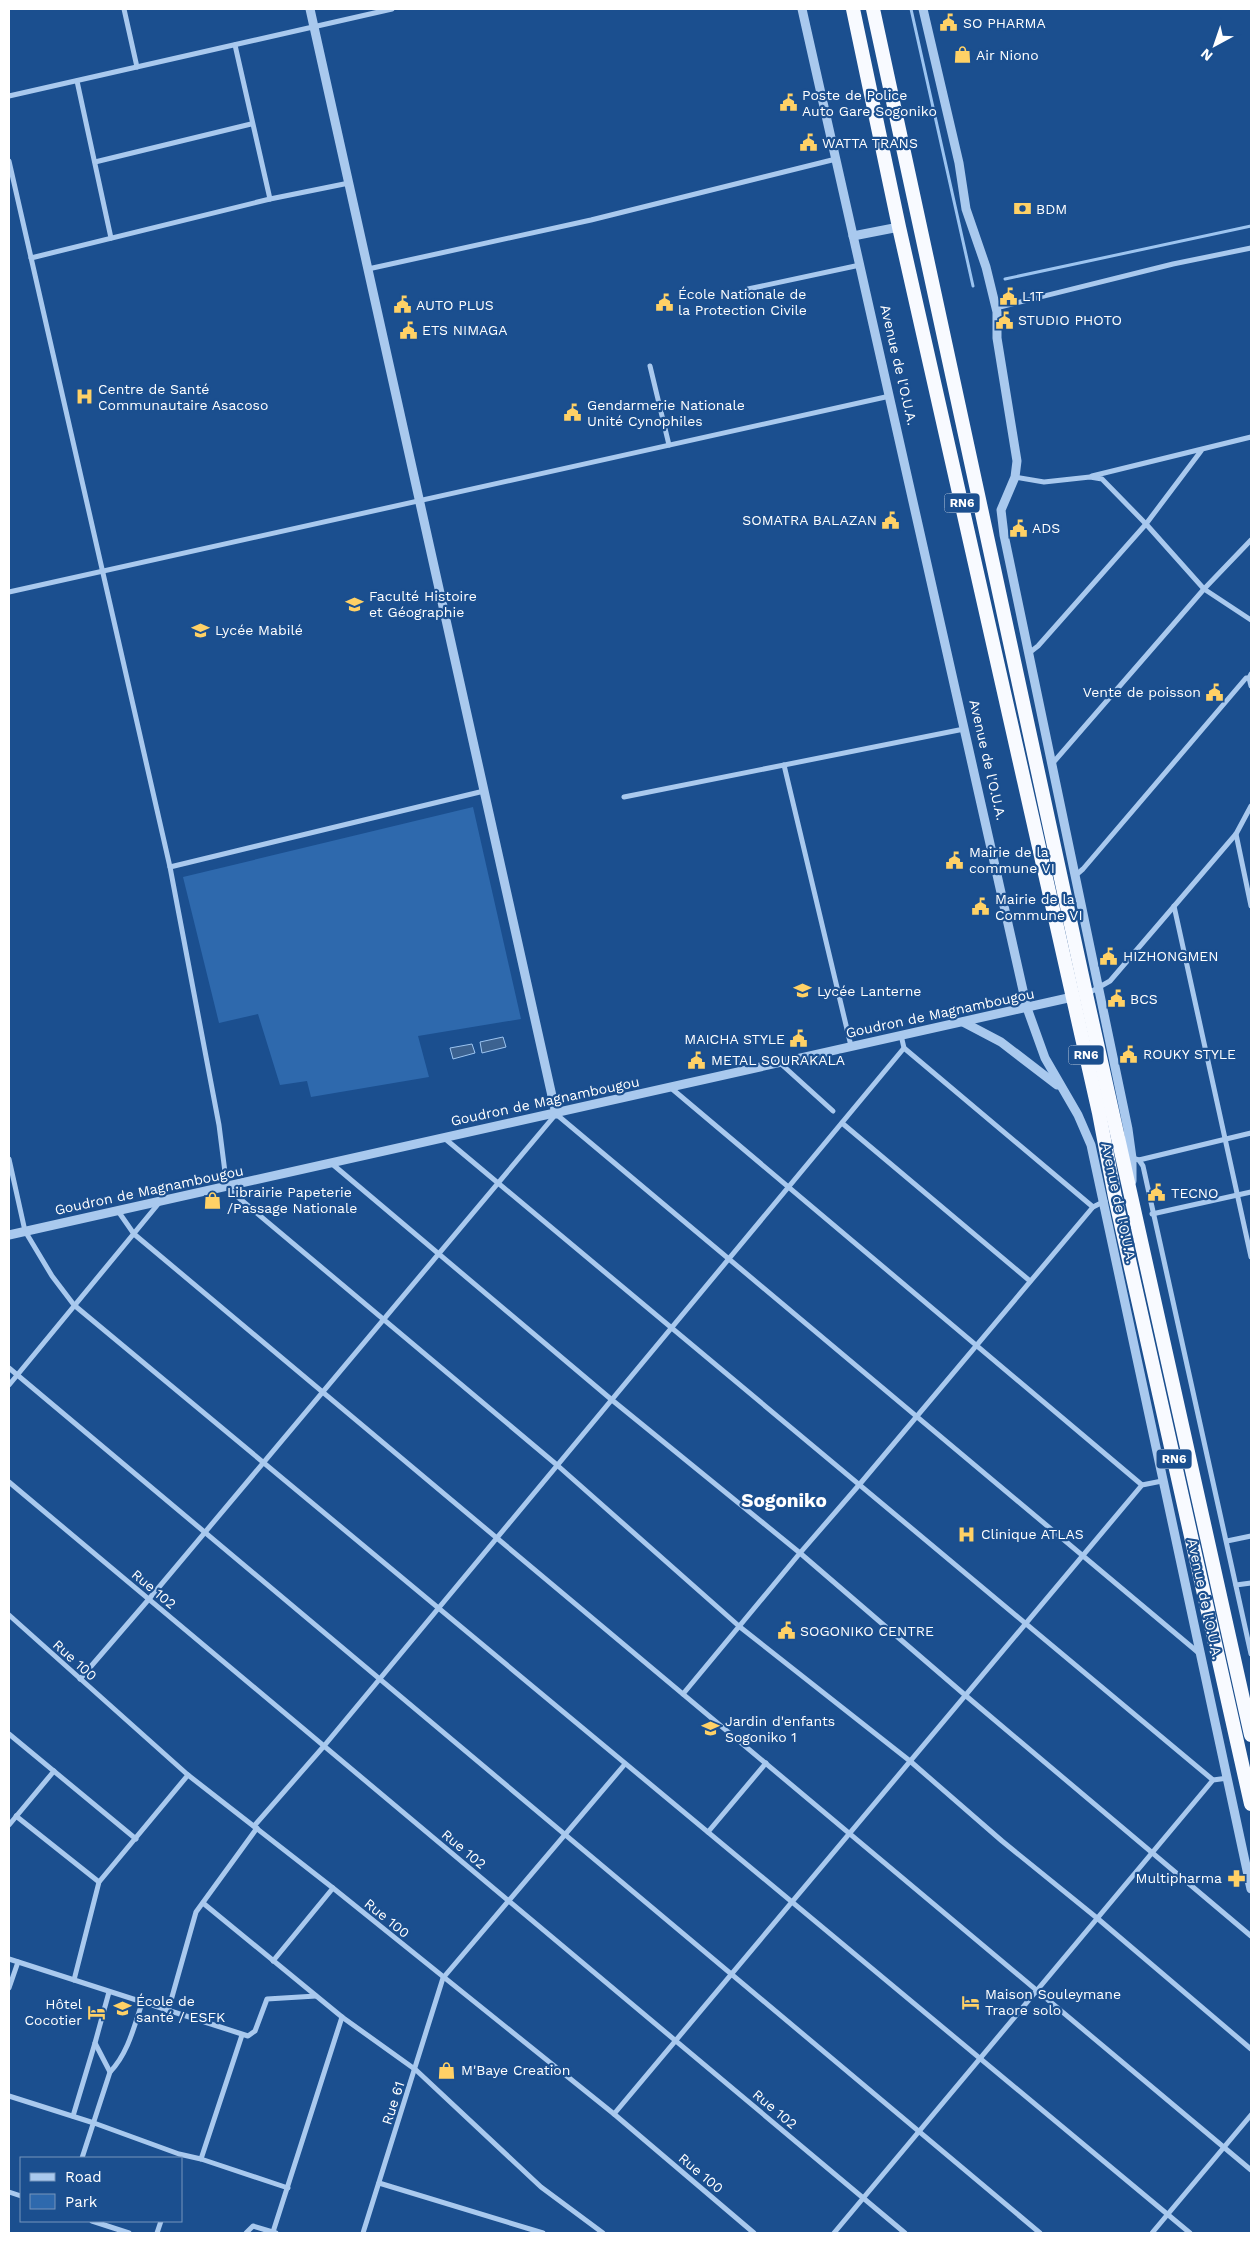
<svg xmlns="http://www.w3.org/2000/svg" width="1260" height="2242" viewBox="0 0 1260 2242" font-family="'Work Sans',sans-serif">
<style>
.green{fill:#2e69ad}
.water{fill:#3c6290;stroke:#9cc4f0}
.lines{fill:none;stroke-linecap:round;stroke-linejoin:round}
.stream{stroke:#9cc4f0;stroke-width:3}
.minor{stroke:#a9c9ee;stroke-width:5}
.tertiary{stroke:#a9c9ee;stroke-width:9}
.trunk{stroke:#f8faff;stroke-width:14}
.labels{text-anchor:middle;stroke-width:4.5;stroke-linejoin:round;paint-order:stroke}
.shield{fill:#1b4f8f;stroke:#bbcadd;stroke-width:1}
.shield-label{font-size:12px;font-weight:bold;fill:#fff}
.poi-label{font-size:14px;fill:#fff;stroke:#1b4f8f;text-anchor:start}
.street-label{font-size:14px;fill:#fff;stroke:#1b4f8f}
.district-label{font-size:19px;font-weight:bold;fill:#fff;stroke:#1b4f8f}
</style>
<rect width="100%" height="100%" fill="#1b4f8f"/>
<polygon class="green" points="473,807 521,1019 418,1036 429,1077 311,1097 307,1081 280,1085 258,1014 219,1023 183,877"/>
<g class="water">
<polygon points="503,1037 506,1047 482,1053 480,1042"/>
<polygon points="472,1044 475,1053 453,1059 450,1048"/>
</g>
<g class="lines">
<g class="stream">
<polyline points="911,9 973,286"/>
<polyline points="1005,279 1251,226"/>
</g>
<g class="minor">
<polyline points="124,9 137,67"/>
<polyline points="235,45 270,199"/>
<polyline points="77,81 111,238"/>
<polyline points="9,96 392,9"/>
<polyline points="9,161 170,867 219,1125 227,1188 557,1465 740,1627 910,1761 1002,1841 1097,1918 1251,2049"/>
<polyline points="95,162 251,124"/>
<polyline points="31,258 270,199 349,183"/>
<polyline points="368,269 591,220 836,159"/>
<polyline points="748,289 860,265"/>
<polyline points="996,308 1173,264 1251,248"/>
<polyline points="650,366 669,445"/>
<polyline points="1092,476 1251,437"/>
<polyline points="1015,477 1044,482 1090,477 1102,479 1146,524 1204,589 1251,620"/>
<polyline points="9,592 890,396"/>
<polyline points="1029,653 1038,646 1146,524 1201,451"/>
<polyline points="1251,674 1249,678 1251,686"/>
<polyline points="1052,764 1204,589 1251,540"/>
<polyline points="784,765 851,1046"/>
<polyline points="624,797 964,729"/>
<polyline points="1236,834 1251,906"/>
<polyline points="170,867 484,791"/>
<polyline points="1076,875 1083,869 1246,678 1249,678"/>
<polyline points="1174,906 1251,1257"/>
<polyline points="1087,994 1110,981 1236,834 1251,806"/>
<polyline points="901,1035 904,1048 1093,1207"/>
<polyline points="780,1063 833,1111"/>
<polyline points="671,1088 1142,1485"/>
<polyline points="842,1123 1030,1281"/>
<polyline points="443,1137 1213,1780"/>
<polyline points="1132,1158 1139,1160 1143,1166 1251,1654"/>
<polyline points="9,1159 25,1231 52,1276 74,1305 1190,2233"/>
<polyline points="1139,1160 1251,1133"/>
<polyline points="331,1163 612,1400 800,1553 965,1695 1251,1936"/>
<polyline points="118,1211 134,1234 1251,2170"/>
<polyline points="1152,1214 1251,1192"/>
<polyline points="9,1368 1040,2233"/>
<polyline points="9,1385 159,1203"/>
<polyline points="9,1482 905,2233"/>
<polyline points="1227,1541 1251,1536"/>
<polyline points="1236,1585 1251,1583"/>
<polyline points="9,1615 188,1775 333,1888 614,2114 754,2233"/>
<polyline points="80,1679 149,1599 556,1114 1200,1654"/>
<polyline points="683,1694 800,1553 859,1485 1093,1207 1105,1201"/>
<polyline points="9,1734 136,1839"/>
<polyline points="16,1816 99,1882"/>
<polyline points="9,1825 54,1771"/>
<polyline points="254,1826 324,1746 904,1048"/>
<polyline points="708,1832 766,1763"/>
<polyline points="203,1903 342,2017 416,2070 541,2187 603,2233"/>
<polyline points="9,1959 248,2036 255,2031 267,1999 316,1996"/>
<polyline points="273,1961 333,1888"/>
<polyline points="74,1980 99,1882 188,1775"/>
<polyline points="9,1988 18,1962"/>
<polyline points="109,1992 95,2043 110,2072"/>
<polyline points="168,2011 196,1912 257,1828"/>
<polyline points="9,2096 94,2123 179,2154 201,2159 288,2188"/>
<polyline points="614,2114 1142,1485 1162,1481"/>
<polyline points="73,2116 95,2043"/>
<path d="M82,2158L110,2072C128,2053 134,2027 142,2003"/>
<polyline points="201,2159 242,2035"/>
<polyline points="379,2183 543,2233"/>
<polyline points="9,2192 21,2196"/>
<polyline points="92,2221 129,2233"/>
<polyline points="273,2232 342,2017"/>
<polyline points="157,2233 161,2221"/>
<polyline points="246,2233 253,2226 276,2233"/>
<polyline points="363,2233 443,1978 625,1764"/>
<polyline points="834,2233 1213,1780 1228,1778"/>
<polyline points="1152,2233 1251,2115"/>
</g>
<g class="tertiary">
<polyline points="310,9 556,1114"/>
<polyline points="802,9 1027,1008 1045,1058 1078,1115 1091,1145 1251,1889"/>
<polyline points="923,9 959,163 966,209 986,267 997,312 997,338 1017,461 1015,477 1001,510 1004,535 1128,1129 1132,1158 1132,1181"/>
<polyline points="853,236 899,227"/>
<polyline points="963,1022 1001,1042 1057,1085"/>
<polyline points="9,1235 1077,996"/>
</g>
<g class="trunk">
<polyline points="853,9 899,227 1099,1113 1115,1197 1251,1804"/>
<polyline points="873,9 1086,994 1251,1735"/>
</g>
</g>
<defs>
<symbol id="civic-bare" viewBox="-9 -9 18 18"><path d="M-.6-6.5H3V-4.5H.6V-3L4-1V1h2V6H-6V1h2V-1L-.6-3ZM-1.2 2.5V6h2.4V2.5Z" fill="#ffd166" stroke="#1b4f8f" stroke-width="2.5" paint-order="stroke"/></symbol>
<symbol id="shop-bare" viewBox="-9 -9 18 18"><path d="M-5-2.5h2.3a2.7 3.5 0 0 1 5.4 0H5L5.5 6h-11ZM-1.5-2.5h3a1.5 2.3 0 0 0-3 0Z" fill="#ffd166" stroke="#1b4f8f" stroke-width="2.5" paint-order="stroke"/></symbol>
<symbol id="bank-bare" viewBox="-9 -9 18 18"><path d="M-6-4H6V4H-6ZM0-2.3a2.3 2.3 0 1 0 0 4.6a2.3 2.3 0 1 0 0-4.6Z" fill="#ffd166" stroke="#1b4f8f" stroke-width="2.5" paint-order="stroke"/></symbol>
<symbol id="hospital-bare" viewBox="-9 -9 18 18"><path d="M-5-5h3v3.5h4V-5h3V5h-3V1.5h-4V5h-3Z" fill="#ffd166" stroke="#1b4f8f" stroke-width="2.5" paint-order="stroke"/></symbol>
<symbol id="university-bare" viewBox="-9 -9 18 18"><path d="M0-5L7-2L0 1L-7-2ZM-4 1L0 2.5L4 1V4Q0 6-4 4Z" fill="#ffd166" stroke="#1b4f8f" stroke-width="2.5" paint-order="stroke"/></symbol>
<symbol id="school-bare" viewBox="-9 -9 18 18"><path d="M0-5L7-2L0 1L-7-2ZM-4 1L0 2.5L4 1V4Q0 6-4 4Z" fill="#ffd166" stroke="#1b4f8f" stroke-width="2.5" paint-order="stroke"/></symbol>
<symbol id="pharmacy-bare" viewBox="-9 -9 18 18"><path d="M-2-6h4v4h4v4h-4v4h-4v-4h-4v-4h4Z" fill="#ffd166" stroke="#1b4f8f" stroke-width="2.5" paint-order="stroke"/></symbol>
<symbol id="hotel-bare" viewBox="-9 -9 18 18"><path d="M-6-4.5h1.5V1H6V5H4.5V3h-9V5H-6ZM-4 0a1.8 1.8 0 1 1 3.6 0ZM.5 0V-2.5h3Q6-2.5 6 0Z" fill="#ffd166" stroke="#1b4f8f" stroke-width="2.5" paint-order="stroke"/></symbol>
</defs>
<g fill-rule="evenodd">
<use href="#civic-bare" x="936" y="10" width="25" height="25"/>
<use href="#shop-bare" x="950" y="42" width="25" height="25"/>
<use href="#civic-bare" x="776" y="90" width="25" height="25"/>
<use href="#civic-bare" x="796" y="130" width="25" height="25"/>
<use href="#bank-bare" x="1010" y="196" width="25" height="25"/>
<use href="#civic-bare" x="996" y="284" width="25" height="25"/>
<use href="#civic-bare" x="652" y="290" width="25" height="25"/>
<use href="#civic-bare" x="390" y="292" width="25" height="25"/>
<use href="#civic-bare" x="992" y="308" width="25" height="25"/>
<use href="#civic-bare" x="396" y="318" width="25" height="25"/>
<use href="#hospital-bare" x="72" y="384" width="25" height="25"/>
<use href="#civic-bare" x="560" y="400" width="25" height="25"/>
<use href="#civic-bare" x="878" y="508" width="25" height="25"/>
<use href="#civic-bare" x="1006" y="516" width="25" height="25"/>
<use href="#university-bare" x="342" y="592" width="25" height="25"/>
<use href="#school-bare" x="188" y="618" width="25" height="25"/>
<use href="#civic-bare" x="1202" y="680" width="25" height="25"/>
<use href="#civic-bare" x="942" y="848" width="25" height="25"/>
<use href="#civic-bare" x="968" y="894" width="25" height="25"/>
<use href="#civic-bare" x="1096" y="944" width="25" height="25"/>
<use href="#school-bare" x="790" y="978" width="25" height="25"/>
<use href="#civic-bare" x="1104" y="986" width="25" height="25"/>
<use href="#civic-bare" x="786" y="1026" width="25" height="25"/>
<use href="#civic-bare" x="1116" y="1042" width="25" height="25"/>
<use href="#civic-bare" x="684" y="1048" width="25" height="25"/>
<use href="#civic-bare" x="1144" y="1180" width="25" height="25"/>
<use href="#shop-bare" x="200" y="1188" width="25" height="25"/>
<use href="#hospital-bare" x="954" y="1522" width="25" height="25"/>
<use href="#civic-bare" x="774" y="1618" width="25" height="25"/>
<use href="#school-bare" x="698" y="1716" width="25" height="25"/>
<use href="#pharmacy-bare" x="1224" y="1866" width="25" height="25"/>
<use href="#hotel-bare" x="958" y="1990" width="25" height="25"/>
<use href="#school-bare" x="110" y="1996" width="25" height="25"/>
<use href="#hotel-bare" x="84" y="2000" width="25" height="25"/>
<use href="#shop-bare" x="434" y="2058" width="25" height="25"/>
</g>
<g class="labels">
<g class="shield">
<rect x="944.5" y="493.5" width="35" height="19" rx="4"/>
<rect x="1068.5" y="1045.5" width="35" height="19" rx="4"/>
<rect x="1156.5" y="1449.5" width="35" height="19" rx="4"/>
</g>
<g class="shield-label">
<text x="962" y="507">RN6</text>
<text x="1086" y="1059">RN6</text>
<text x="1174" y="1463">RN6</text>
</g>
<g class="poi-label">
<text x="963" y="28">SO PHARMA</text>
<text x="976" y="60">Air Niono</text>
<text x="802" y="100">Poste de Police<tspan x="802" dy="16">Auto Gare Sogoniko</tspan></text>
<text x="822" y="148">WATTA TRANS</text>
<text x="1036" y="214">BDM</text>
<text x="678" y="299">École Nationale de<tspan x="678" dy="16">la Protection Civile</tspan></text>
<text x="1022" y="301">L1T</text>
<text x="416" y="310">AUTO PLUS</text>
<text x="1018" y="325">STUDIO PHOTO</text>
<text x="422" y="335">ETS NIMAGA</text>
<text x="98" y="394">Centre de Santé<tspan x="98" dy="16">Communautaire Asacoso</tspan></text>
<text x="587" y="410">Gendarmerie Nationale<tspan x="587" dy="16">Unité Cynophiles</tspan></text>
<text x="877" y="525" text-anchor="end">SOMATRA BALAZAN</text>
<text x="1032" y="533">ADS</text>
<text x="369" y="601">Faculté Histoire<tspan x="369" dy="16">et Géographie</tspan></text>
<text x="215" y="635">Lycée Mabilé</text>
<text x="1201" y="697" text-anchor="end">Vente de poisson</text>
<text x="969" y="857">Mairie de la<tspan x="969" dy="16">commune VI</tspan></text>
<text x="995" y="904">Mairie de la<tspan x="995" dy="16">Commune VI</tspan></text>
<text x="1123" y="961">HIZHONGMEN</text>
<text x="817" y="996">Lycée Lanterne</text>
<text x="1130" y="1004">BCS</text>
<text x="785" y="1044" text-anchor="end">MAICHA STYLE</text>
<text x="1143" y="1059">ROUKY STYLE</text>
<text x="711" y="1065">METAL SOURAKALA</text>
<text x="227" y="1197">Librairie Papeterie<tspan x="227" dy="16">/Passage Nationale</tspan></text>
<text x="1171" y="1198">TECNO</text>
<text x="981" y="1539">Clinique ATLAS</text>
<text x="800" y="1636">SOGONIKO CENTRE</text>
<text x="725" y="1726">Jardin d'enfants<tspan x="725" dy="16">Sogoniko 1</tspan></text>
<text x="1222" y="1883" text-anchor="end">Multipharma</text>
<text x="985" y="1999">Maison Souleymane<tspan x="985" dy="16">Traore solo</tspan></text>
<text x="136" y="2006">École de<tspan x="136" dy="16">santé / ESFK</tspan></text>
<text x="82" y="2009" text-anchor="end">Hôtel<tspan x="82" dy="16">Cocotier</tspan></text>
<text x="461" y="2075">M'Baye Creation</text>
</g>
<g class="street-label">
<text transform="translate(899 365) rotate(77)" y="5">Avenue de l'O.U.A.</text>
<text transform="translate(988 760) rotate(77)" y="5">Avenue de l'O.U.A.</text>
<text transform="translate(940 1013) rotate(-12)" y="5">Goudron de Magnambougou</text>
<text transform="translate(545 1101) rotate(-12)" y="5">Goudron de Magnambougou</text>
<text transform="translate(149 1190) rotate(-12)" y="5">Goudron de Magnambougou</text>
<text transform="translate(1119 1203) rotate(78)" y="5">Avenue de l'O.U.A.</text>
<text transform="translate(154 1589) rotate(40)" y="5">Rue 102</text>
<text transform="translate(1205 1599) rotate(78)" y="5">Avenue de l'O.U.A.</text>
<text transform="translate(75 1660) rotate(42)" y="5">Rue 100</text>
<text transform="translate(464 1849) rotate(40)" y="5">Rue 102</text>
<text transform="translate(387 1918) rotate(39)" y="5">Rue 100</text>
<text transform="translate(393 2103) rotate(-72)" y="5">Rue 61</text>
<text transform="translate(775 2109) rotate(40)" y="5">Rue 102</text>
<text transform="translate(701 2173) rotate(40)" y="5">Rue 100</text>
</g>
<g class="district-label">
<text x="784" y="1507">Sogoniko</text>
</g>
</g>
<rect width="1260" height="2242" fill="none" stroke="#ffffff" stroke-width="20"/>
<rect x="20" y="2157" width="162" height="65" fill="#1b4f8f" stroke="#7695bc"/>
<rect x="30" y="2173" width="25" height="8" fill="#a9c9ee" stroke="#7695bc"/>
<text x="65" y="2182" font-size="15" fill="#ffffff">Road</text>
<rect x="30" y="2194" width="25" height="15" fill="#2e69ad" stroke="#7695bc"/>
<text x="65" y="2207" font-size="15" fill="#ffffff">Park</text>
<g transform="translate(1215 45) rotate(220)" stroke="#1b4f8f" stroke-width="4" paint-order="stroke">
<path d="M0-4L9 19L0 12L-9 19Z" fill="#ffffff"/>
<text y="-8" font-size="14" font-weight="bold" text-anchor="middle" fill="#ffffff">N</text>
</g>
</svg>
